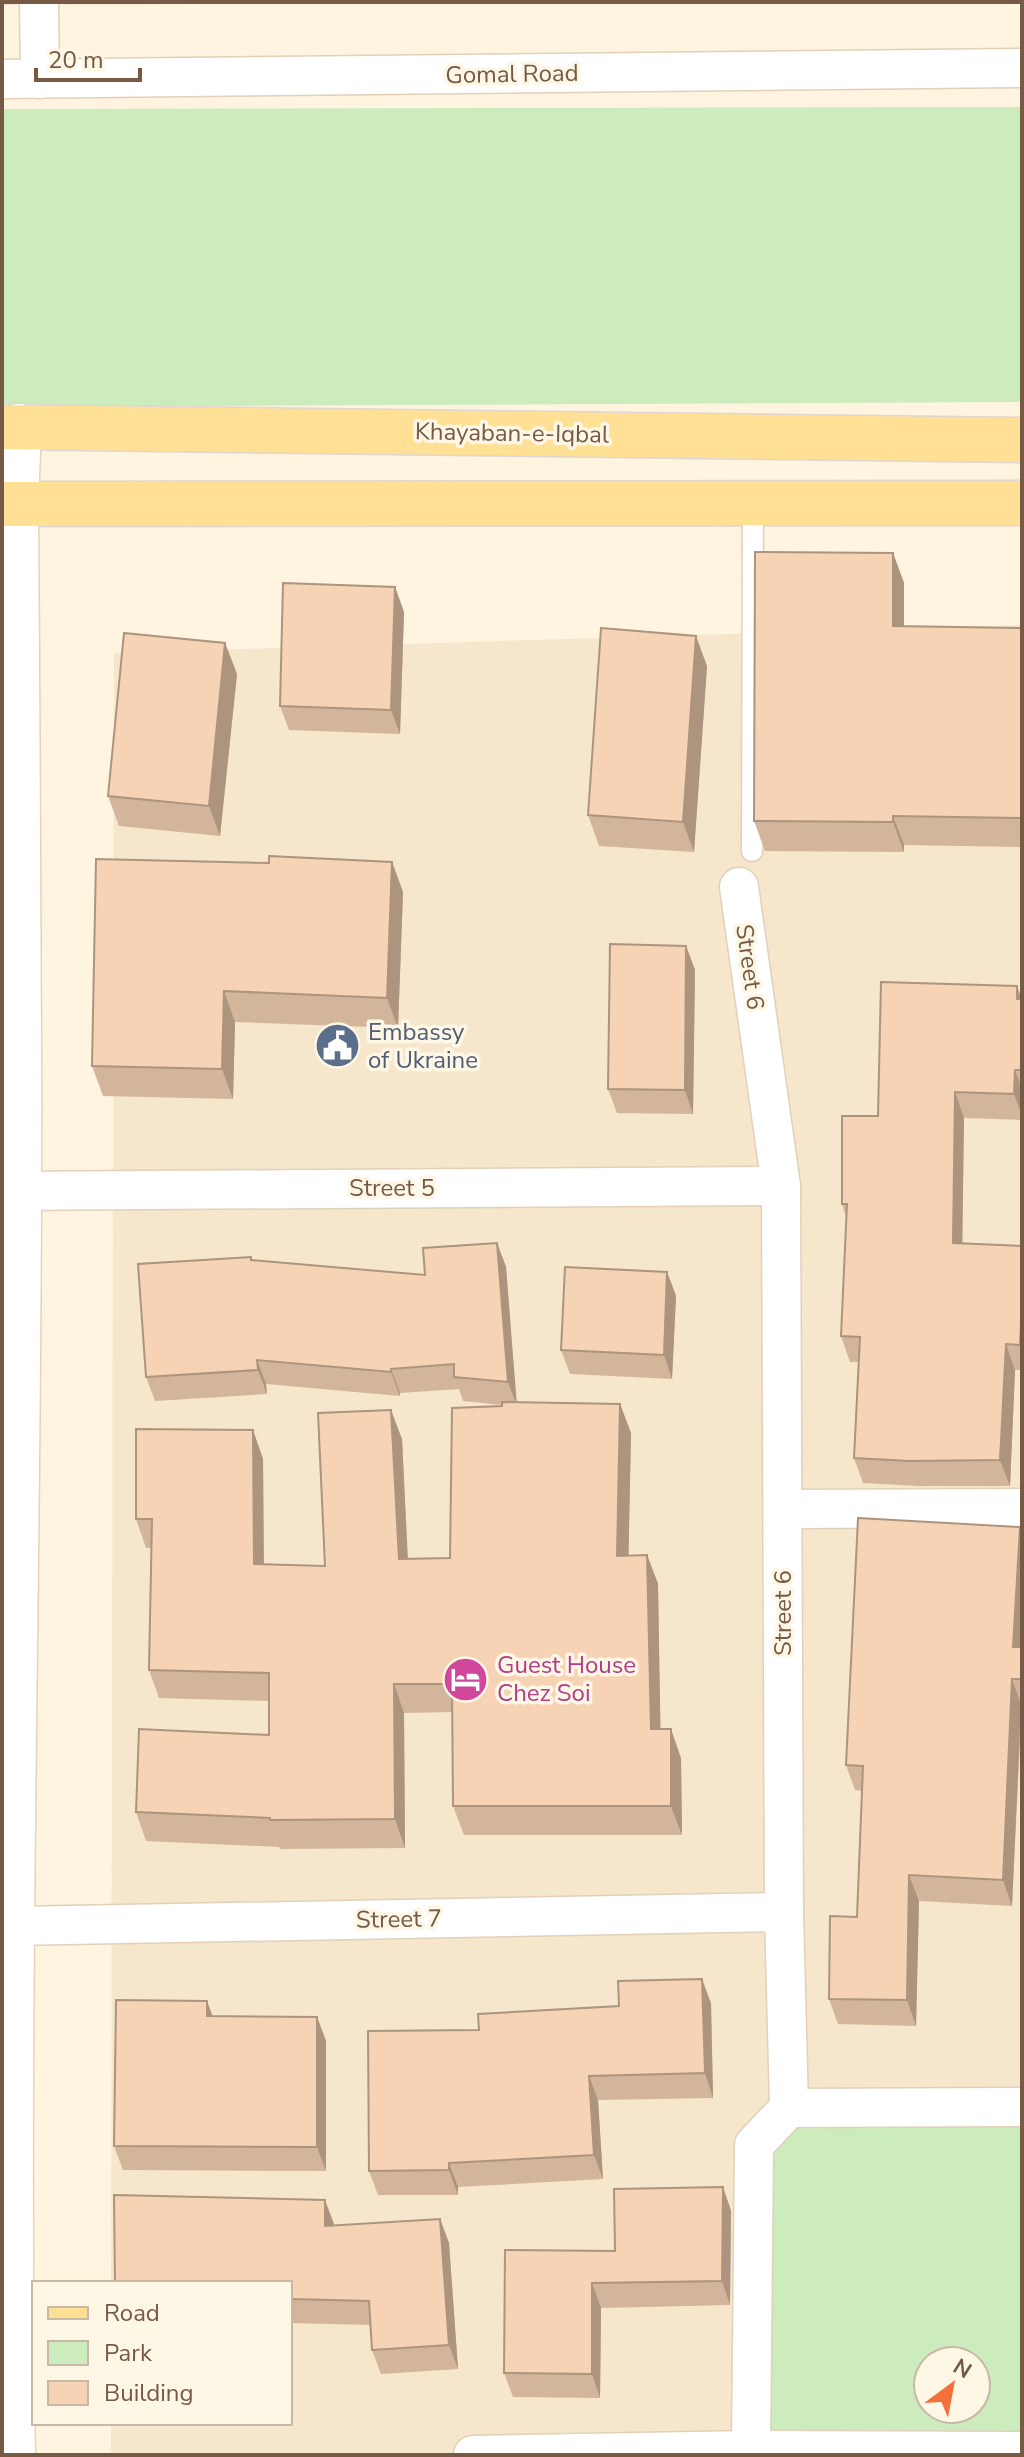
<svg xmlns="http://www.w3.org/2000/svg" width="1024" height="2457" viewBox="0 0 1024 2457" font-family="'Nunito Sans',sans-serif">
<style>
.residential{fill:#f6e6cc;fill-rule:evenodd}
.green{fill:#ccecbd;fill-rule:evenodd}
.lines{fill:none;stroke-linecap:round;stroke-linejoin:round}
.lane-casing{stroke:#e2d0ba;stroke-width:23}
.street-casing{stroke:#e2d0ba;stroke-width:41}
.secondary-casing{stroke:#e8d2b8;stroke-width:47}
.primary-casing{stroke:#ded7d2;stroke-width:47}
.lane{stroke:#fff;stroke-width:20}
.street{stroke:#fff;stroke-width:38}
.secondary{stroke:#fff;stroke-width:44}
.primary{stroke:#ffe094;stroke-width:44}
.wall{fill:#d3b59b}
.shaded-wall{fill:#ac947e}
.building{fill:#f5d3b4;stroke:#ac947e;stroke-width:2}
.labels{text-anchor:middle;stroke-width:7;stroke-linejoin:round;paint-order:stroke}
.street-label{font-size:24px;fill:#765a45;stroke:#fff7e6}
.service-label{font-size:24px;fill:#4e5e75;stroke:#fff7e6;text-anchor:start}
.hotel-label{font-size:24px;fill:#b23c85;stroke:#fff7e6;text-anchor:start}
</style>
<rect width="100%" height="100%" fill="#fef4df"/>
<g class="residential">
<polygon points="2,2 732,2 2,5"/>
<path d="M1022,625V2455H111V2423H290V2283H111L114,653ZM928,2361H976V2409H928Z"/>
</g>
<g class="green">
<polygon points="1022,107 1022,402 2,407 2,109"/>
<path d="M1022,2107V2451L751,2450L754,2145L789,2108ZM928,2361H976V2409H928Z"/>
</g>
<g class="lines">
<defs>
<polyline id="lane" points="752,851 753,503"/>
<g id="street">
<polyline points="39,2 40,79"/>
<polyline points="2,79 1022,68"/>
<polyline points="739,887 781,1186 784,1912 789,2108"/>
<polyline points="2,1191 781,1186"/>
<polyline points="783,1509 1022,1508"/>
<polyline points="14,1926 784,1912"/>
<polyline points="789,2108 1022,2107"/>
<polyline points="751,2450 754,2145 789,2108"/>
<polyline points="473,2455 751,2450 1022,2451"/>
</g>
<path id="secondary" d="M13,2455C6,2033 18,1611 19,1190C20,961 17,732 16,503L19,426"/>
<g id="primary">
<polyline points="2,427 1022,440"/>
<polyline points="2,504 1022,503"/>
</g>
</defs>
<use href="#lane" class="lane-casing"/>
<use href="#street" class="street-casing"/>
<use href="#secondary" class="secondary-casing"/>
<use href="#primary" class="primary-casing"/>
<use href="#lane" class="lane"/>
<use href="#street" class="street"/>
<use href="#secondary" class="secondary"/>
<use href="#primary" class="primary"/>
</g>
<g class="wall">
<polygon points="893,553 904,583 904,626 1022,628 1022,847 904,845 904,852 765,851 754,821"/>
<polygon points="395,587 404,612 400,734 289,730 280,706"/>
<polygon points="225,643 237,674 220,836 119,826 108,796"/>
<polygon points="707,666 694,852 599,846 588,815"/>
<polygon points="392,862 403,892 398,1028 235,1022 233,1099 103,1096 92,1066 269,863"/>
<polygon points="686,946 695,970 693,1114 617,1113 608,1089"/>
<polygon points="1022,999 1022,1120 964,1118 962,1243 1022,1246 1022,1370 1015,1370 1010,1486 919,1486 863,1483 854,1458 858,1362 850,1362 841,1336 846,1217 842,1204 878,1116"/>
<polygon points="497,1243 506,1267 516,1402 620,1404 631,1433 628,1555 647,1555 658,1584 660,1729 681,1758 682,1835 464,1835 453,1806 453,1712 404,1713 405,1848 280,1849 279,1847 146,1841 136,1812 269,1735 269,1701 159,1698 149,1670 151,1548 146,1548 136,1519 253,1430 263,1459 264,1564 325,1566 402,1439 408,1558 450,1558 502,1405 463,1401 459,1389 400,1393 400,1396 266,1384 267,1394 155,1401 146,1377 252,1260 425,1275"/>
<polygon points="667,1272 676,1296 672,1379 570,1374 561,1350"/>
<polygon points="1020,1527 1022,1533 1022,1704 1012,1906 919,1901 916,2026 838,2024 829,1999 857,1917 862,1791 855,1790 846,1765"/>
<polygon points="711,2003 713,2098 598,2100 603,2179 458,2187 458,2195 378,2195 369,2171 479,2030"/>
<polygon points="317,2017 326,2041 326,2171 123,2170 114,2146"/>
<polygon points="723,2187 731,2211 730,2305 601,2308 600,2398 513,2397 504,2373 615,2251"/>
<polygon points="440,2219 449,2243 458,2369 381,2374 372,2350 371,2325 290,2323 290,2283 334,2224 334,2225"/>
</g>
<g class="shaded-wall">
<polygon points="893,553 904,583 904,655 893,626"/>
<polygon points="395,587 404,612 400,734 391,710"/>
<polygon points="696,636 707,666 694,852 683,822"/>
<polygon points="225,643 237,674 220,836 209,806"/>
<polygon points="893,816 904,845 904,852 893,822"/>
<polygon points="392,862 403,892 398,1028 387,998"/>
<polygon points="686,946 695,970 693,1114 685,1090"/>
<polygon points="1017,986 1022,1000 1017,999"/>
<polygon points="224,991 235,1022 233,1099 222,1069"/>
<polygon points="1015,1070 1022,1089 1022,1116 1014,1094"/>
<polygon points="955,1092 964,1118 962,1268 953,1243"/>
<polygon points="497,1243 506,1267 517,1406 508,1382"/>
<polygon points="667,1272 676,1296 672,1379 664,1355"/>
<polygon points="1022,1301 1022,1350 1020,1345"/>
<polygon points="1006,1344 1015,1370 1010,1486 1000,1460"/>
<polygon points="257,1360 266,1384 267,1394 258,1370"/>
<polygon points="391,1369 400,1393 400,1396 391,1372"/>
<polygon points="620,1404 631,1433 628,1584 617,1556"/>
<polygon points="391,1410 402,1439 409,1587 399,1559"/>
<polygon points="253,1430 263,1459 264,1593 254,1564"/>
<polygon points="1020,1527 1022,1533 1022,1671 1013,1647"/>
<polygon points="647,1555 658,1584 661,1758 651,1729"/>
<polygon points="1012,1679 1021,1704 1012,1906 1003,1880"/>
<polygon points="394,1684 404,1713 405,1848 395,1819"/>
<polygon points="671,1729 681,1758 682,1835 671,1806"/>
<polygon points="909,1875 919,1901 916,2026 907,2000"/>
<polygon points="702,1979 711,2003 713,2098 705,2073"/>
<polygon points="207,2001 216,2025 207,2016"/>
<polygon points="317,2017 326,2041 326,2171 317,2147"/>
<polygon points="589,2076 598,2100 603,2179 594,2155"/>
<polygon points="449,2163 458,2187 458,2195 449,2170"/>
<polygon points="723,2187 731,2211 730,2305 722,2281"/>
<polygon points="325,2200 334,2224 333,2250 325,2226"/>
<polygon points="440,2219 449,2243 458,2369 449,2345"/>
<polygon points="592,2283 601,2308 600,2398 592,2374"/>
</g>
<g class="building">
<polygon points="755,552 893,553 893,626 1022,628 1022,818 893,816 893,822 754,821"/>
<polygon points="283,583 395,587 391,710 280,706"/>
<polygon points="601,628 696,636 683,822 588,815"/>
<polygon points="124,633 225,643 209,806 108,796"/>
<polygon points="269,856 392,862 387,998 224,991 222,1069 92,1066 96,859 269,863"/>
<polygon points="610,944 686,946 685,1090 608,1089"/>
<polygon points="881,982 1017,986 1017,999 1022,999 1022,1070 1015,1070 1014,1094 955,1092 953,1243 1022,1246 1022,1301 1020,1345 1006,1344 1000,1460 909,1461 854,1458 860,1337 841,1336 847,1204 842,1204 842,1116 878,1116"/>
<polygon points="497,1243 508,1382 454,1377 454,1364 391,1369 391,1372 257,1360 258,1370 146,1377 138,1264 251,1257 251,1260 425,1275 423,1248"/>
<polygon points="565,1267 667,1272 664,1355 561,1350"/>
<polygon points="502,1402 620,1404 617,1556 647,1555 651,1729 671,1729 671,1806 453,1806 452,1684 394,1684 395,1819 270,1820 270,1818 136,1812 139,1729 269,1735 269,1673 149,1670 152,1519 136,1519 136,1429 253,1430 254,1564 325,1566 318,1413 391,1410 399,1559 450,1558 452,1408 502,1406"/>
<polygon points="858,1518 1020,1527 1013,1647 1022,1647 1022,1679 1012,1679 1003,1880 909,1875 907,2000 829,1999 830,1916 857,1917 863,1766 846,1765"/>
<polygon points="702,1979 705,2073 589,2076 594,2155 449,2163 449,2170 369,2171 368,2031 479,2030 478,2014 619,2006 618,1981"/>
<polygon points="116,2000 207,2001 207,2016 317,2017 317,2147 114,2146"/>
<polygon points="723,2187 722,2281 592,2283 592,2374 504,2373 505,2250 615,2251 614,2189"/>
<polygon points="114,2195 325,2200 325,2226 440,2219 449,2345 372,2350 369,2301 290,2299 290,2283 115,2283"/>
</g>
<defs>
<symbol id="civic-disc" viewBox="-11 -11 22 22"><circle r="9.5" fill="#5c6f8a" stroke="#fff7e6"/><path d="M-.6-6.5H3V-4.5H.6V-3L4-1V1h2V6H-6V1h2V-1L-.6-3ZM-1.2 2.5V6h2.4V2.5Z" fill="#fff"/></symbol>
<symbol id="hotel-disc" viewBox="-11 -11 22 22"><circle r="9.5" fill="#d1479c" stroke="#fff7e6"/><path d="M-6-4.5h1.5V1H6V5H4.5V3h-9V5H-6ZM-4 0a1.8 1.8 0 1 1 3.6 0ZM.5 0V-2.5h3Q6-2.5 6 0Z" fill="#fff"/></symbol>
</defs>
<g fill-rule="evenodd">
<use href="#civic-disc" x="312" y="1020" width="51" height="51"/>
<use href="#hotel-disc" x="440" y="1654" width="51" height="51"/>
</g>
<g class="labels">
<g class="street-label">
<text transform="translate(512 74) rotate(-1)" y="8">Gomal Road</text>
<text transform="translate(512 433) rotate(1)" y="8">Khayaban-e-Iqbal</text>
<text transform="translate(750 967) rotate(82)" y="8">Street 6</text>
<text x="392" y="1196">Street 5</text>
<text transform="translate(783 1613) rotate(-90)" y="8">Street 6</text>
<text transform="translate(399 1919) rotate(-1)" y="8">Street 7</text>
</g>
<g class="service-label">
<text x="368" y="1040">Embassy<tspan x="368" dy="28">of Ukraine</tspan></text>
</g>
<g class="hotel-label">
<text x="497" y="1673">Guest House<tspan x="497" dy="28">Chez Soi</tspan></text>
</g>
</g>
<rect width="1024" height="2457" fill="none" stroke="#765a45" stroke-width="8"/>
<rect x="32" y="2281" width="260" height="144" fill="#fff7e6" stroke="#c8b8a6" stroke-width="2"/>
<rect x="48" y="2307" width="40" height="12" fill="#ffe094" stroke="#c8b8a6" stroke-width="2"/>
<text x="104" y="2321" font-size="24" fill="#765a45">Road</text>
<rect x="48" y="2341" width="40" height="24" fill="#ccecbd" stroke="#c8b8a6" stroke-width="2"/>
<text x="104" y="2361" font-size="24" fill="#765a45">Park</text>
<rect x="48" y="2381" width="40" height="24" fill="#f5d3b4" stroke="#c8b8a6" stroke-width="2"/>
<text x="104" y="2401" font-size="24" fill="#765a45">Building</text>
<g transform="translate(952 2385) rotate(32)"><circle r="38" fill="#fff7e6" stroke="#c8b8a6" stroke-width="2"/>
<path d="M0-6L14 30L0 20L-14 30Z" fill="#f2713a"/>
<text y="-12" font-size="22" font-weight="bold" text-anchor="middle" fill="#765a45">N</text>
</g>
<path d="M36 68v12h104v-12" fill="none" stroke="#765a45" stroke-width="4"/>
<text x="48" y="68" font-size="24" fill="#765a45" stroke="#fff7e6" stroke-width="6" paint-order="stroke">20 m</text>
</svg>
